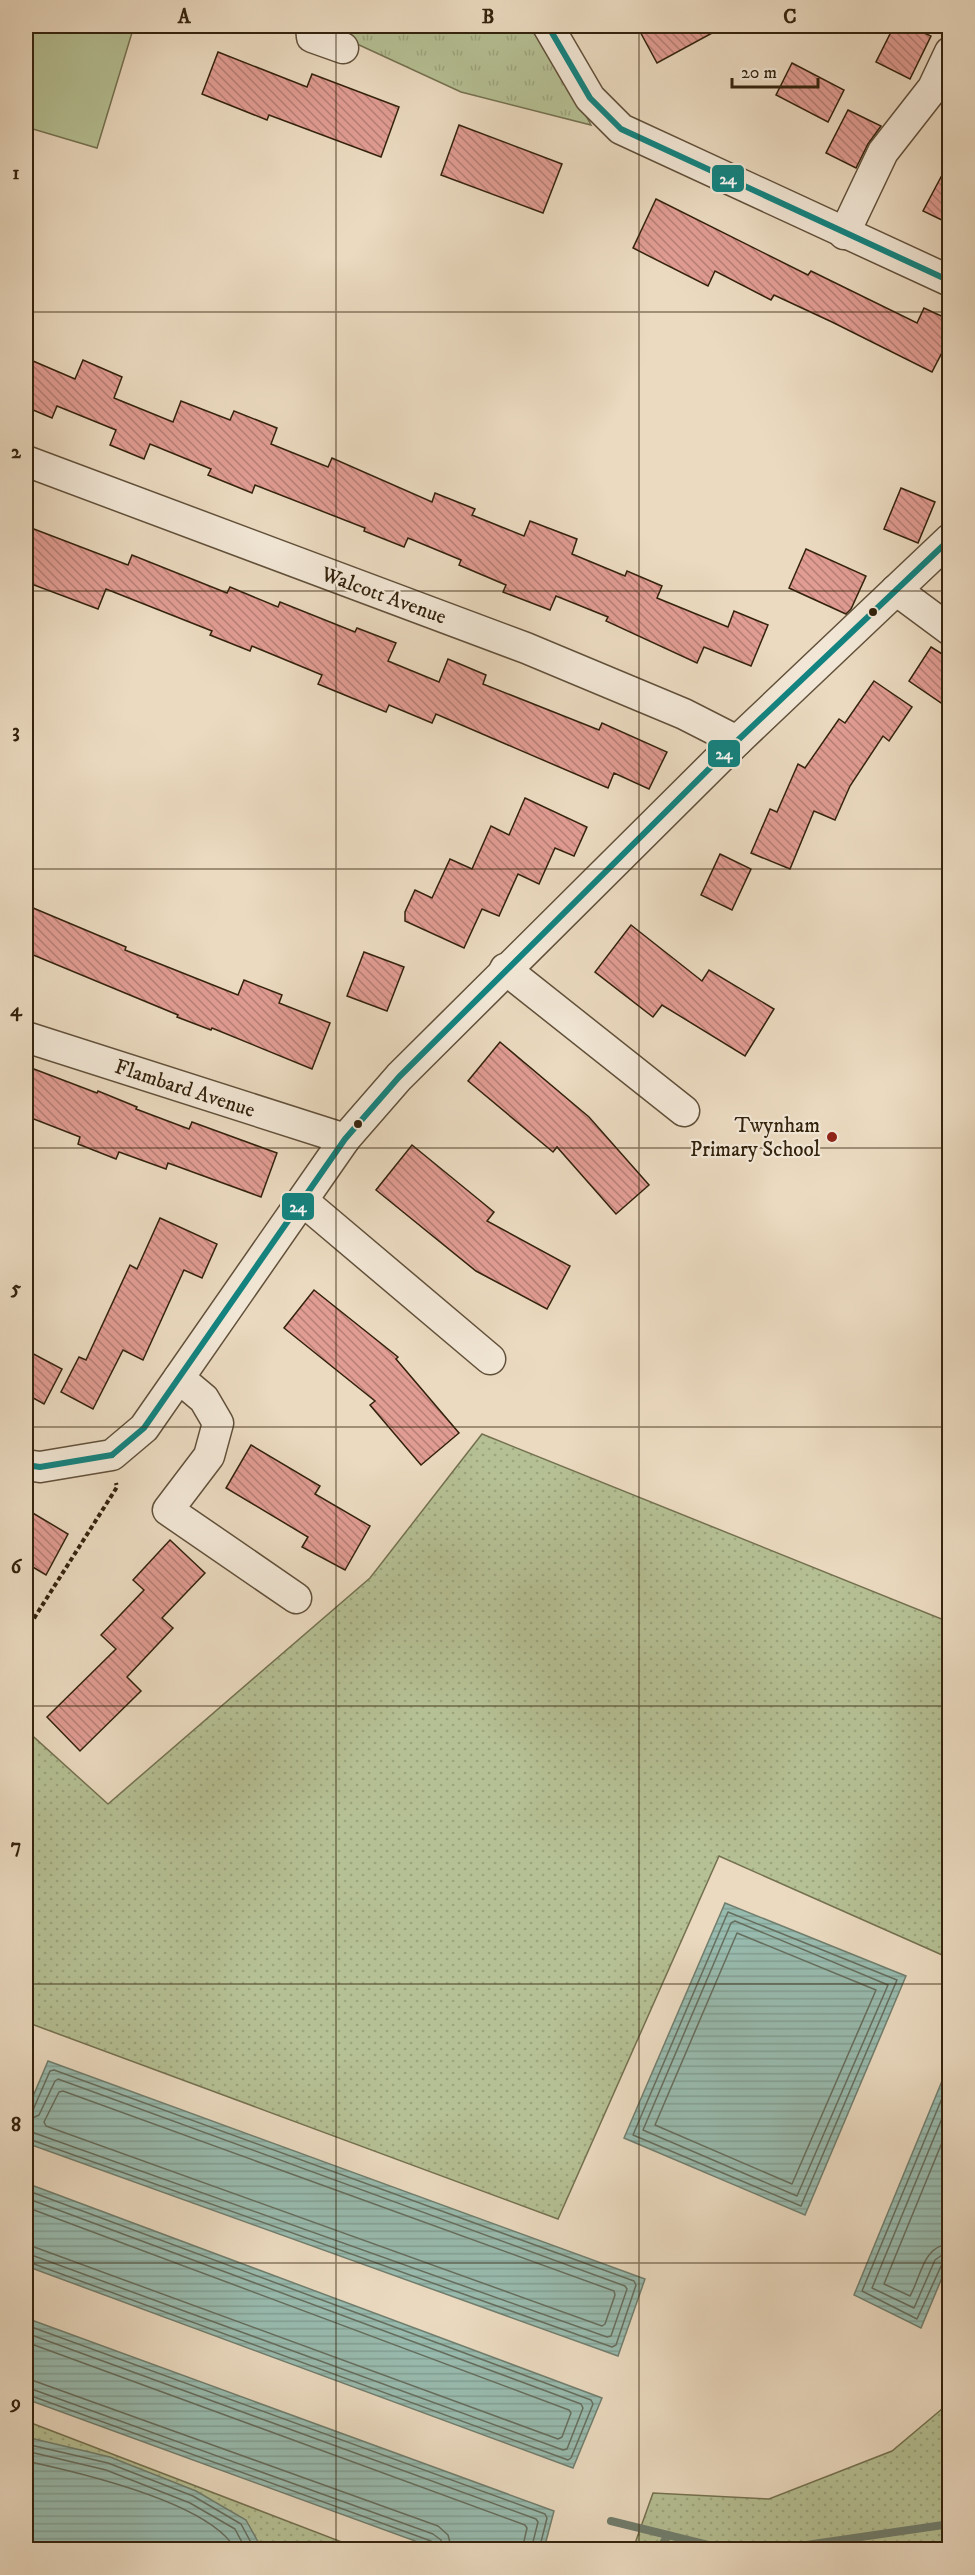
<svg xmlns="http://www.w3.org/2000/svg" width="975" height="2575" viewBox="0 0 975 2575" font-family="'IM FELL DW Pica',serif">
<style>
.grass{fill:url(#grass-dots);stroke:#747150;stroke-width:1.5}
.park{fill:url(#park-tufts);stroke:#747150;stroke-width:1.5}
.garden{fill:#b5c094;stroke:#747150;stroke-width:1.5}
.water{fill:url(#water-rules);stroke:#707e6e;stroke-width:1.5}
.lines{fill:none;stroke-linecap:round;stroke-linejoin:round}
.shore{stroke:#666e5e;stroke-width:1.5}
.stream{stroke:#707e6e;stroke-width:8}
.building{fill:url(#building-back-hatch);stroke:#33220d;stroke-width:1.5}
.minor-casing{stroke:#61503a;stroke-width:33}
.path{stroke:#33220d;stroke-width:4;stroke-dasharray:4.5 3;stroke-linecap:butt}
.minor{stroke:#f2e7d6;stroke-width:30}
.bus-1-casing{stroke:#f2e7d6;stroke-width:10}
.bus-1{stroke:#128380;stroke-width:6}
.grid{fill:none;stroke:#33220d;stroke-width:1.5;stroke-opacity:0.55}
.bus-dot{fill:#33220d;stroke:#f2e7d6;stroke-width:2}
.poi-dot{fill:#8f2418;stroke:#f2e7d6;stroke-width:2}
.labels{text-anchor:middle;stroke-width:4.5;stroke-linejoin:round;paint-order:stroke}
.street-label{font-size:21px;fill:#33220d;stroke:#f2e7d6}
.poi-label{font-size:21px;fill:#33220d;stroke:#f2e7d6;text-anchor:end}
.line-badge{stroke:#f2e7d6;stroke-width:2}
.badge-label{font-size:16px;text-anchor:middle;font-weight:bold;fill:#fff}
.neatline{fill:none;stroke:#33220d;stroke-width:2}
.grid-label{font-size:20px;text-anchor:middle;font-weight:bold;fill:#33220d}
</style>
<defs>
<pattern id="grass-dots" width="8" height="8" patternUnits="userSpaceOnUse" patternTransform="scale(1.5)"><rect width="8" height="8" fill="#b5c094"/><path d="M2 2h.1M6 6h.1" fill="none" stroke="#9ca57e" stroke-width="1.8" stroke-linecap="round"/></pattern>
<pattern id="park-tufts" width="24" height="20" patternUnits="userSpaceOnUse" patternTransform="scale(1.5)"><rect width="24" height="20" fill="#b5c094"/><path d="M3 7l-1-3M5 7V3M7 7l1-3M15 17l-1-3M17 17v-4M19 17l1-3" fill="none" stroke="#9ca57e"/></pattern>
<pattern id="water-rules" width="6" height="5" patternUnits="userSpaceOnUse" patternTransform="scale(1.5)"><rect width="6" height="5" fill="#98bbaf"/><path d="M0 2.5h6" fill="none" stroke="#83a095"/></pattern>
<pattern id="building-back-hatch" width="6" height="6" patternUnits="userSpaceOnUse" patternTransform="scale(1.5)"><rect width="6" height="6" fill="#e19c93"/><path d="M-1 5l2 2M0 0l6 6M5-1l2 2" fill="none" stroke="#b77f76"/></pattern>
</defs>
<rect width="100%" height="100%" fill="#ebdac0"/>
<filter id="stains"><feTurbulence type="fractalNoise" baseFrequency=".00333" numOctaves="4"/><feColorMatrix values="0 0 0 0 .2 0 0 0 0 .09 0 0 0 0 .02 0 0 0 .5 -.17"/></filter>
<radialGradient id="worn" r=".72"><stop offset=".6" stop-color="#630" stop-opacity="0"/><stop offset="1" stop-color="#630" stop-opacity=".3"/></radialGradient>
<g class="grass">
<polygon points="482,1434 949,1622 949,1958 719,1856 558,2219 26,2022 26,1730 108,1804 370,1578"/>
<polygon points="949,2403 949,2549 633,2549 653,2493 769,2499 892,2451"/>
<polygon points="26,2421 360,2549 26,2549"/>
</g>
<polygon class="park" points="318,26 538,26 591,125 461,92"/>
<polygon class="garden" points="26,26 134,26 97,148 26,127"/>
<g class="water">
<polygon points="725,1903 906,1976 805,2215 624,2138"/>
<polygon points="48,2061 645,2279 618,2356 26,2143 26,2113"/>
<polygon points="949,2064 949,2261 921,2328 854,2295"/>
<polygon points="26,2183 602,2398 573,2468 26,2266"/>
<polygon points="26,2318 554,2511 544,2549 437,2549 26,2399"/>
<polygon points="26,2437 110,2457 196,2491 246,2520 262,2549 26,2549"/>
</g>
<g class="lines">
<g class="shore">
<polygon points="728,1912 897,1980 801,2206 633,2135"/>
<polygon points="735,1921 888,1985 797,2196 643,2130 731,1923"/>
<polygon points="737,1933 876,1990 792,2184 655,2125"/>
<polyline points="950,2079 862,2291 917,2319 942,2264 950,2261"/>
<polygon points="63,2091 614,2291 615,2295 605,2324 602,2326 46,2126 44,2122 59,2092"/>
<polyline points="950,2099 872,2288 914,2308 935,2260 942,2255 950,2253"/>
<polyline points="26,2113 33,2110 50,2071 54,2070 634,2281 636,2285 616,2345 612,2347 26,2138"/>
<polyline points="26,2121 39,2115 55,2081 58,2079 625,2286 627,2289 611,2336 607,2337 26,2130"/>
<path d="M950,2123L884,2284L910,2296C921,2277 923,2245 950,2244"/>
<polyline points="26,2190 591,2400 593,2404 571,2458 568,2460 26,2261"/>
<polyline points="26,2198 581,2404 583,2408 567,2449 563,2450 26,2253"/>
<polyline points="26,2207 569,2410 571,2413 562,2437 558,2439 26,2244"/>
<polyline points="26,2325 545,2514 547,2518 539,2550"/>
<polyline points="26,2333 536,2519 538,2522 531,2550"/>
<polyline points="26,2342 525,2525 527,2528 522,2550"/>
<polyline points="26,2378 438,2526 448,2535 452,2550"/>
<polyline points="26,2387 433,2534 441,2540 443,2550"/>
<polyline points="26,2394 431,2541 436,2550"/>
<polyline points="26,2444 108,2463 193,2496 241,2524 255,2550"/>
<polyline points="26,2451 106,2470 190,2503 235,2529 246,2550"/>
<path d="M26,2461C77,2472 210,2502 236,2550"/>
</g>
<g class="stream">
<polyline points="611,2521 708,2545 758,2550"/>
<polyline points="659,2550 668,2535"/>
<polyline points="772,2550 950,2524"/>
</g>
</g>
<g class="building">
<polygon points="637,26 725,26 657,63"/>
<polygon points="894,26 909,26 931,36 910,79 876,62"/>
<polygon points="218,52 307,87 312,74 399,107 381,157 269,115 267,120 202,94"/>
<polygon points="792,63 844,90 828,122 776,95"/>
<polygon points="848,110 881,126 868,144 856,168 826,153"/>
<polygon points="459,125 562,164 543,213 441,175"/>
<polygon points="950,160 950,224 923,211"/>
<polygon points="656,199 808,275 811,271 917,323 924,308 950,320 950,337 932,372 832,322 774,295 771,300 715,271 708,286 633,248"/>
<polygon points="26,358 75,379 83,360 122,377 114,398 173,422 181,401 230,420 234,411 277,428 271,444 328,467 332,458 432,502 435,493 475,509 472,515 524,536 530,521 577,539 572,554 625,576 627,571 662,586 657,598 728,627 734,611 768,625 751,666 704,647 697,663 606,621 608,617 556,596 550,610 503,592 506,585 459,565 461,560 408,538 404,547 364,531 365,528 255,485 252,493 208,475 211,469 150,444 144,459 110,445 116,430 57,406 52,418 26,407"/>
<polygon points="901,488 935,502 918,543 884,529"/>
<polygon points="26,526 128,565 132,555 227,593 230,587 278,607 280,602 355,632 357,628 396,643 388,661 439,682 448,659 486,675 483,684 599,730 602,723 667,752 649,789 614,773 608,788 436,714 432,723 389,705 386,712 318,684 322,675 252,646 250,651 210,635 212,631 106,589 98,609 26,582"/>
<polygon points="806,549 866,576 851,609 846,614 789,588"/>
<polygon points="931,647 950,659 950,709 909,681"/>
<polygon points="874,681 912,707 889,741 883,736 850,786 835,820 814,811 790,869 751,853 770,809 777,812 798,764 805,768 839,719 845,723"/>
<polygon points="525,798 587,827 574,856 555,848 539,884 518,874 499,916 482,909 464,948 405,921 405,912 415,890 432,898 450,859 472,869 491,826 509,835"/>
<polygon points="720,854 751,869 732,910 701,895"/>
<polygon points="26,905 126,947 125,950 238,995 244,980 282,995 279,1003 330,1023 312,1069 212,1028 211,1030 177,1017 178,1015 26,952"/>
<polygon points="631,925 702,981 709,970 774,1009 745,1056 662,1005 653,1017 595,972"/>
<polygon points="364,952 404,967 387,1011 347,996"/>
<polygon points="500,1042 589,1117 649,1185 616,1214 557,1147 553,1152 468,1081"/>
<polygon points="26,1066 97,1093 98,1091 137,1107 136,1109 189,1129 192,1122 277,1153 261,1197 168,1163 166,1169 119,1152 116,1159 78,1144 80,1137 26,1116"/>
<polygon points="412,1145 494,1212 487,1221 570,1266 547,1309 476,1271 376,1190"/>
<polygon points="160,1218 217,1244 202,1278 184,1270 143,1360 123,1350 93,1409 61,1392 79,1357 86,1360 130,1265 137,1269"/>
<polygon points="314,1290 398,1357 396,1359 459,1433 421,1465 370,1405 375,1401 284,1328"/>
<polygon points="26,1350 62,1369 44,1404 26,1394"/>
<polygon points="251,1445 320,1486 315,1494 370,1526 345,1570 302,1547 308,1537 226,1488"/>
<polygon points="26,1509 68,1534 46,1575 26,1563"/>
<polygon points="170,1540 205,1573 162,1618 173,1628 127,1677 141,1691 80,1751 47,1717 116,1649 101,1635 144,1590 133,1580"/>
</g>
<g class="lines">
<defs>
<g id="minor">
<polyline points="311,26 312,37 343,48"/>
<polyline points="548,26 590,98 621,129 950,281"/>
<polyline points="844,234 883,152 933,88 950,52"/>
<polyline points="26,461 526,648 684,714 737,741"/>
<polyline points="896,590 950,630"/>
<polyline points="505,969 684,1111"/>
<polyline points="26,1037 345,1139"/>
<polyline points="303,1201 490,1359"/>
<polyline points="179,1378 204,1399 218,1423 209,1456 168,1510 296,1598"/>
<polyline points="26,1465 40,1467 112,1455 144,1428 345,1139 399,1077 737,741 950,539"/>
</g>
</defs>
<use href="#minor" class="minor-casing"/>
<polyline class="path" points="26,1631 117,1487 116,1483"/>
<use href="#minor" class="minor"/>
<defs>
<g id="bus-1">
<polyline points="548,26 590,98 621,129 950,281"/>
<polyline points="112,1455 144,1428 345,1139 399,1077 737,741 950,539"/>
<polyline points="26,1465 40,1467 112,1455"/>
</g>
</defs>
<use href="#bus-1" class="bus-1-casing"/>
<use href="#bus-1" class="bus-1"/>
</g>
<path class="grid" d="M336,26V2550M639,26V2550M26,312H950M26,591H950M26,869H950M26,1148H950M26,1427H950M26,1706H950M26,1984H950M26,2263H950"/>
<g class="bus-dot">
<circle cx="873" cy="612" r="5"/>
<circle cx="358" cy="1124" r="5"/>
</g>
<circle class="poi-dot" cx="832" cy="1137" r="6"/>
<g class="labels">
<g class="street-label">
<text transform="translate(384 595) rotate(20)" y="7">Walcott Avenue</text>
<text transform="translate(185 1088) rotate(18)" y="7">Flambard Avenue</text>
</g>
<g class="poi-label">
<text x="820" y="1132">Twynham<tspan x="820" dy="24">Primary School</tspan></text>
</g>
</g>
<g class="line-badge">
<rect x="711" y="164" width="34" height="29" rx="6" fill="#128380"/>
<rect x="707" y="739" width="34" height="29" rx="6" fill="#128380"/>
<rect x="281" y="1192" width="34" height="29" rx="6" fill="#128380"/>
</g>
<g class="badge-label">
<text x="728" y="184">24</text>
<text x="724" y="759">24</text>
<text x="298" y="1212">24</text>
</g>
<rect width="975" height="2575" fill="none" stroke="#ebdac0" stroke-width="66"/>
<path d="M732 78v9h86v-9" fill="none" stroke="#33220d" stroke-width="3"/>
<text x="741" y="78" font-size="18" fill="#33220d" stroke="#f2e7d6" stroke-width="4.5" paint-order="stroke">20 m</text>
<rect x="33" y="33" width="909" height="2509" class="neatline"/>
<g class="grid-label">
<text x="184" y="23">A</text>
<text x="488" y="23">B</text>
<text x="790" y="23">C</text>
<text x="16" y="179">1</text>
<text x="16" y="458">2</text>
<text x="16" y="737">3</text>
<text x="16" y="1016">4</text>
<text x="16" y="1294">5</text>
<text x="16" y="1573">6</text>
<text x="16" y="1852">7</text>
<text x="16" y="2131">8</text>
<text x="16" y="2409">9</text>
</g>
<rect width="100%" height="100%" filter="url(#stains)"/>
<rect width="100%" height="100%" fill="url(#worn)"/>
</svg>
